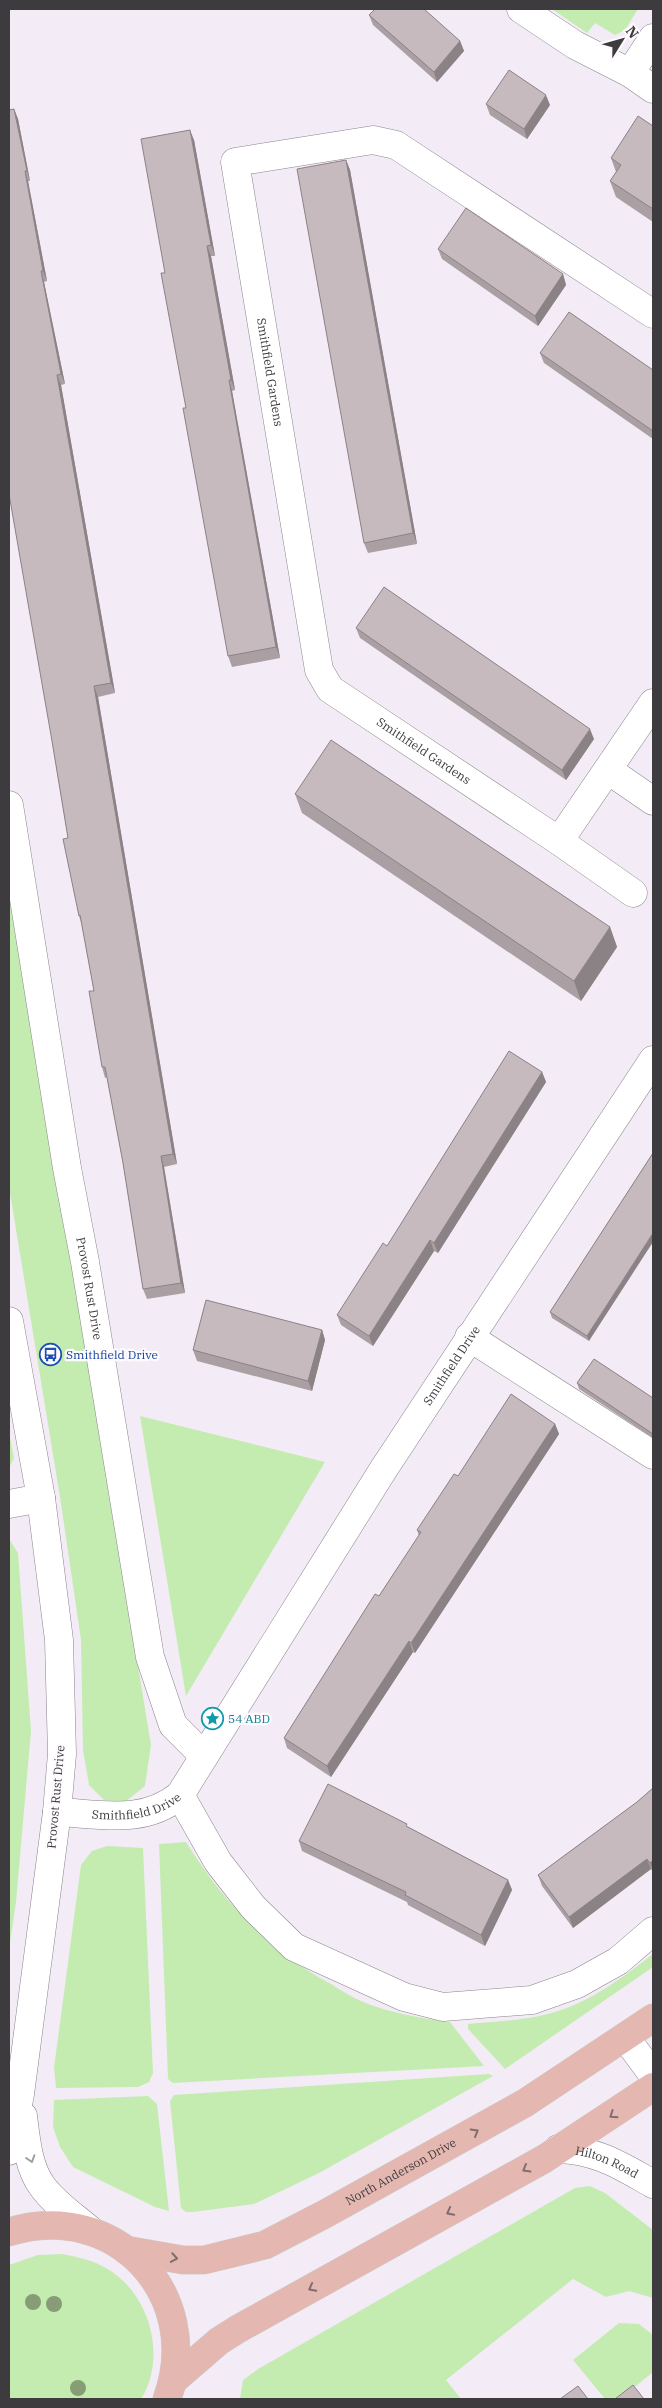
<svg xmlns="http://www.w3.org/2000/svg" width="662" height="2408" viewBox="0 0 662 2408" font-family="'IBM Plex Serif',serif">
<style>
.green{fill:#c4ecb1}
.lines{fill:none;stroke-linecap:round;stroke-linejoin:round}
.minor-casing{stroke:#8a848c;stroke-width:29}
.major-casing{stroke:#cdcccd;stroke-width:29}
.minor{stroke:#fff;stroke-width:28}
.major{stroke:#e4b8b1;stroke-width:28}
.tree{fill:#869d75}
.wall{fill:#aaa0a4}
.shaded-wall{fill:#8b8286}
.building{fill:#c6babf;stroke:#8b8286}
.oneway{stroke:#806d6c}
.oneway2{stroke:#9e9d9e}
.labels{text-anchor:middle;stroke-width:4.5;stroke-linejoin:round;paint-order:stroke}
.street-label{font-size:12px;fill:#3d3b3e;stroke:#fefbff}
.transit-label{font-size:12px;fill:#164399;stroke:#fefbff;text-anchor:start}
.culture-label{font-size:12px;fill:#0d838f;stroke:#fefbff;text-anchor:start}
</style>
<rect width="100%" height="100%" fill="#f3ecf6"/>
<g class="green">
<polygon points="552,9 638,9 625,30 615,35 595,23 587,33"/>
<polygon points="9,882 151,1745 145,1786 125,1802 104,1800 89,1785 83,1750 81,1640 60,1497 9,1187"/>
<polygon points="140,1416 325,1462 186,1696"/>
<polygon points="9,1432 14,1458 9,1468"/>
<polygon points="9,1539 18,1553 31,1731 16,1902 9,1950"/>
<path d="M186,1842C225,1904 267,1949 331,1984C341,1990 351,1997 361,2001C389,2013 420,2018 450,2022L484,2066L173,2083L168,2079L159,1844Z"/>
<polygon points="107,1846 143,1848 153,2073 149,2082 138,2087 56,2088 54,2068 81,1865 92,1851"/>
<path d="M653,1954V1967L505,2069L468,2029V2024C500,2021 534,2020 564,2009C596,1998 627,1974 653,1954Z"/>
<polygon points="489,2074 493,2076 319,2173 254,2204 193,2212 186,2212 181,2208 170,2101 174,2095"/>
<polygon points="148,2096 157,2104 169,2211 155,2207 73,2167 60,2147 53,2127 54,2100"/>
<polygon points="590,2186 605,2193 653,2230 653,2298 629,2291 606,2297 573,2279 446,2380 461,2399 240,2399 243,2380 258,2369 575,2188"/>
<path d="M62,2254C78,2257 92,2260 106,2268C149,2292 168,2356 141,2399H9V2265L38,2255Z"/>
<polygon points="619,2323 639,2324 653,2335 653,2372 620,2399 605,2399 573,2360"/>
</g>
<g class="lines">
<defs>
<g id="minor">
<polyline points="521,9 575,45 630,73 653,89"/>
<polyline points="630,73 653,38"/>
<path id="s1" d="M653,314L396,145L373,140L235,162L319,670L330,689L559,841L653,703"/>
<polyline points="608,770 653,801"/>
<path id="s2" d="M9,805L67,1168L85,1262L150,1657L173,1725L204,1756"/>
<polyline points="559,841 633,893"/>
<polyline points="9,1321 41,1498 59,1640 62,1754 57,1812 20,2094 9,2151"/>
<polyline points="469,1337 653,1455"/>
<polyline points="9,1504 41,1498"/>
<polyline points="180,1795 218,1862 253,1907 294,1947 404,1997 443,2007 532,2000 577,1984 618,1961 653,1931"/>
<path id="s3" d="M57,1812C101,1814 144,1825 180,1795L383,1470L653,1060"/>
<polyline points="625,2037 653,2075"/>
<path d="M23,2116C26,2139 28,2167 42,2186C55,2204 75,2217 91,2231"/>
<path id="s4" d="M558,2149C597,2150 621,2166 653,2184"/>
</g>
<g id="major">
<path d="M9,2232C115,2199 205,2295 167,2399"/>
<path id="s5" d="M126,2250L183,2260H204L265,2245L325,2214L525,2103L653,2018"/>
<polyline points="175,2379 219,2341 238,2329 544,2159 653,2087"/>
</g>
</defs>
<use href="#minor" class="minor-casing"/>
<use href="#major" class="major-casing"/>
<use href="#minor" class="minor"/>
<use href="#major" class="major"/>
</g>
<g class="tree">
<circle cx="33" cy="2302" r="8"/>
<circle cx="54" cy="2304" r="8"/>
<circle cx="78" cy="2388" r="8"/>
</g>
<g class="wall">
<polygon points="369,15 460,41 464,51 437,82 373,25"/>
<polygon points="486,104 550,105 527,139 490,115"/>
<polygon points="14,109 18,119 30,181 28,181 47,281 44,282 65,384 61,385 115,693 98,697 177,1164 164,1167 185,1293 147,1299 143,1289 123,1163 107,1077 105,1078 102,1067 94,991 82,925 79,916 68,838 52,741"/>
<polygon points="653,126 653,222 616,197 610,181 616,172 611,158"/>
<polygon points="194,140 215,256 211,256 235,390 232,391 280,658 232,667 228,656 186,408 165,273"/>
<polygon points="346,160 350,170 417,544 368,553 364,543"/>
<polygon points="438,249 563,274 566,285 538,326 442,259"/>
<polygon points="540,353 653,370 653,439 544,363"/>
<polygon points="356,628 594,739 566,780 360,638"/>
<polygon points="295,794 610,927 617,947 581,1001 302,813"/>
<polygon points="542,1072 546,1082 438,1253 434,1251 373,1346 341,1325 337,1315 387,1246"/>
<polygon points="653,1153 589,1341 552,1318 550,1312"/>
<polygon points="322,1330 325,1340 312,1391 197,1361 193,1350"/>
<polygon points="577,1383 653,1398 653,1438 579,1389"/>
<polygon points="555,1424 559,1434 415,1653 413,1652 331,1777 287,1748 284,1738 379,1596 419,1536 417,1530 458,1476"/>
<polygon points="653,1788 653,1872 651,1869 573,1928 542,1886 538,1875 637,1802"/>
<polygon points="408,1827 508,1880 512,1890 485,1946 408,1905 407,1902 302,1851 299,1841"/>
</g>
<g class="shaded-wall">
<polygon points="460,41 464,51 437,82 434,72"/>
<polygon points="546,95 550,105 527,139 524,129"/>
<polygon points="14,109 18,119 30,181 27,171"/>
<polygon points="190,130 194,140 215,256 211,245"/>
<polygon points="346,160 350,170 417,544 413,533"/>
<polygon points="25,171 28,181 47,281 43,271"/>
<polygon points="207,246 211,256 235,390 231,380"/>
<polygon points="41,271 44,282 65,384 61,374"/>
<polygon points="563,274 566,285 538,326 535,316"/>
<polygon points="57,375 61,385 115,693 111,683"/>
<polygon points="229,380 232,391 280,658 276,647"/>
<polygon points="94,686 98,697 177,1164 173,1154"/>
<polygon points="590,729 594,739 566,780 562,770"/>
<polygon points="610,927 617,947 581,1001 574,981"/>
<polygon points="542,1072 546,1082 438,1253 434,1243"/>
<polygon points="161,1156 164,1167 185,1293 181,1283"/>
<polygon points="653,1233 653,1242 589,1341 587,1336"/>
<polygon points="430,1240 434,1251 373,1346 369,1336"/>
<polygon points="322,1330 325,1340 312,1391 308,1381"/>
<polygon points="555,1424 559,1434 415,1653 411,1643"/>
<polygon points="409,1641 413,1652 331,1777 327,1766"/>
<polygon points="647,1859 651,1869 573,1928 569,1917"/>
<polygon points="653,1860 653,1871 650,1863"/>
<polygon points="508,1880 512,1890 485,1946 481,1935"/>
</g>
<g class="building">
<polygon points="375,9 424,9 460,41 434,72 369,15"/>
<polygon points="509,70 546,95 524,129 486,104"/>
<polygon points="14,109 27,171 25,171 43,271 41,271 61,374 57,375 111,683 94,686 173,1154 161,1156 181,1283 143,1289 123,1163 105,1067 102,1067 89,991 94,991 80,915 79,916 63,839 68,838 52,741 9,494 9,110"/>
<polygon points="638,116 653,126 653,209 610,181 621,165 611,158"/>
<polygon points="190,130 211,245 207,246 231,380 229,380 276,647 228,656 183,408 186,408 161,273 165,273 141,139"/>
<polygon points="346,160 413,533 364,543 297,169"/>
<polygon points="466,208 563,274 535,316 438,249"/>
<polygon points="569,312 653,370 653,431 540,353"/>
<polygon points="384,587 590,729 562,770 356,628"/>
<polygon points="331,740 610,927 574,981 295,794"/>
<polygon points="509,1051 542,1072 434,1243 430,1240 369,1336 337,1315 383,1243 387,1246"/>
<polygon points="653,1153 653,1233 587,1336 550,1312"/>
<polygon points="206,1300 322,1330 308,1381 193,1350"/>
<polygon points="594,1359 653,1398 653,1434 577,1383"/>
<polygon points="511,1394 555,1424 411,1643 409,1641 327,1766 284,1738 375,1594 379,1596 421,1532 417,1530 454,1474 458,1476"/>
<polygon points="328,1784 407,1824 406,1826 508,1880 481,1935 405,1895 406,1892 299,1841"/>
<polygon points="653,1788 653,1860 650,1863 647,1859 569,1917 538,1875 637,1802"/>
<polygon points="633,2385 644,2399 615,2399"/>
<polygon points="578,2386 588,2399 560,2399"/>
</g>
<defs><path id="oneway-chevron" d="M-2-3.5L2.5 0L-2 3.5" fill="none" stroke-width="1.6" stroke-linecap="round" stroke-linejoin="round" transform="scale(1.25)"/></defs>
<g class="oneway">
<use href="#oneway-chevron" transform="translate(613 2115) rotate(146)"/>
<use href="#oneway-chevron" transform="translate(475 2132) rotate(-30)"/>
<use href="#oneway-chevron" transform="translate(526 2169) rotate(150)"/>
<use href="#oneway-chevron" transform="translate(450 2212) rotate(152)"/>
<use href="#oneway-chevron" transform="translate(174 2258) rotate(10)"/>
<use href="#oneway-chevron" transform="translate(312 2288) rotate(152)"/>
</g>
<use class="oneway2" href="#oneway-chevron" transform="translate(31 2159) rotate(72)"/>
<defs>
<symbol id="bus-ring" viewBox="-11 -11 22 22"><circle r="9.5" fill="#fefbff" stroke="#1a4fb4" stroke-width="1.5"/><path d="M-5-6H5V4H4V6H2V4H-2V6H-4V4H-5ZM-3.5-4V0h7V-4ZM-3.5 1.2v1.5H-2V1.2ZM2 1.2v1.5H3.5V1.2Z" fill="#1a4fb4"/></symbol>
<symbol id="sight-ring" viewBox="-11 -11 22 22"><circle r="9.5" fill="#fefbff" stroke="#0f9aa8" stroke-width="1.5"/><path d="M0-6L1.8-2.2L6-1.7L2.9 1.2L3.7 5.4L0 3.3L-3.7 5.4L-2.9 1.2L-6-1.7L-1.8-2.2Z" fill="#0f9aa8"/></symbol>
</defs>
<g fill-rule="evenodd">
<use href="#bus-ring" x="38" y="1342" width="25" height="25"/>
<use href="#sight-ring" x="200" y="1706" width="25" height="25"/>
</g>
<g class="labels">
<g class="street-label">
<text dy="4" stroke="none"><textPath href="#s1" startOffset="684">Smithfield Gardens</textPath></text>
<text dy="4" stroke="none"><textPath href="#s1" startOffset="1120">Smithfield Gardens</textPath></text>
<text dy="4" stroke="none"><textPath href="#s2" startOffset="490">Provost Rust Drive</textPath></text>
<text dy="4" stroke="none"><textPath href="#s3" startOffset="636">Smithfield Drive</textPath></text>
<text transform="translate(56 1797) rotate(-85)" y="4">Provost Rust Drive</text>
<text dy="4" stroke="none"><textPath href="#s3" startOffset="81">Smithfield Drive</textPath></text>
<text dy="4" stroke="none"><textPath href="#s4" startOffset="51">Hilton Road</textPath></text>
<text dy="4" stroke="none"><textPath href="#s5" startOffset="296">North Anderson Drive</textPath></text>
</g>
<g class="transit-label">
<text x="66" y="1359">Smithfield Drive</text>
</g>
<g class="culture-label">
<text x="228" y="1723">54 ABD</text>
</g>
</g>
<rect width="662" height="2408" fill="none" stroke="#3d3b3e" stroke-width="20"/>
<g transform="translate(622 40) rotate(53)" stroke="#fefbff" stroke-width="4" paint-order="stroke">
<path d="M0-4L9 19L0 12L-9 19Z" fill="#3d3b3e"/>
<text y="-8" font-size="14" font-weight="bold" text-anchor="middle" fill="#3d3b3e">N</text>
</g>
</svg>
